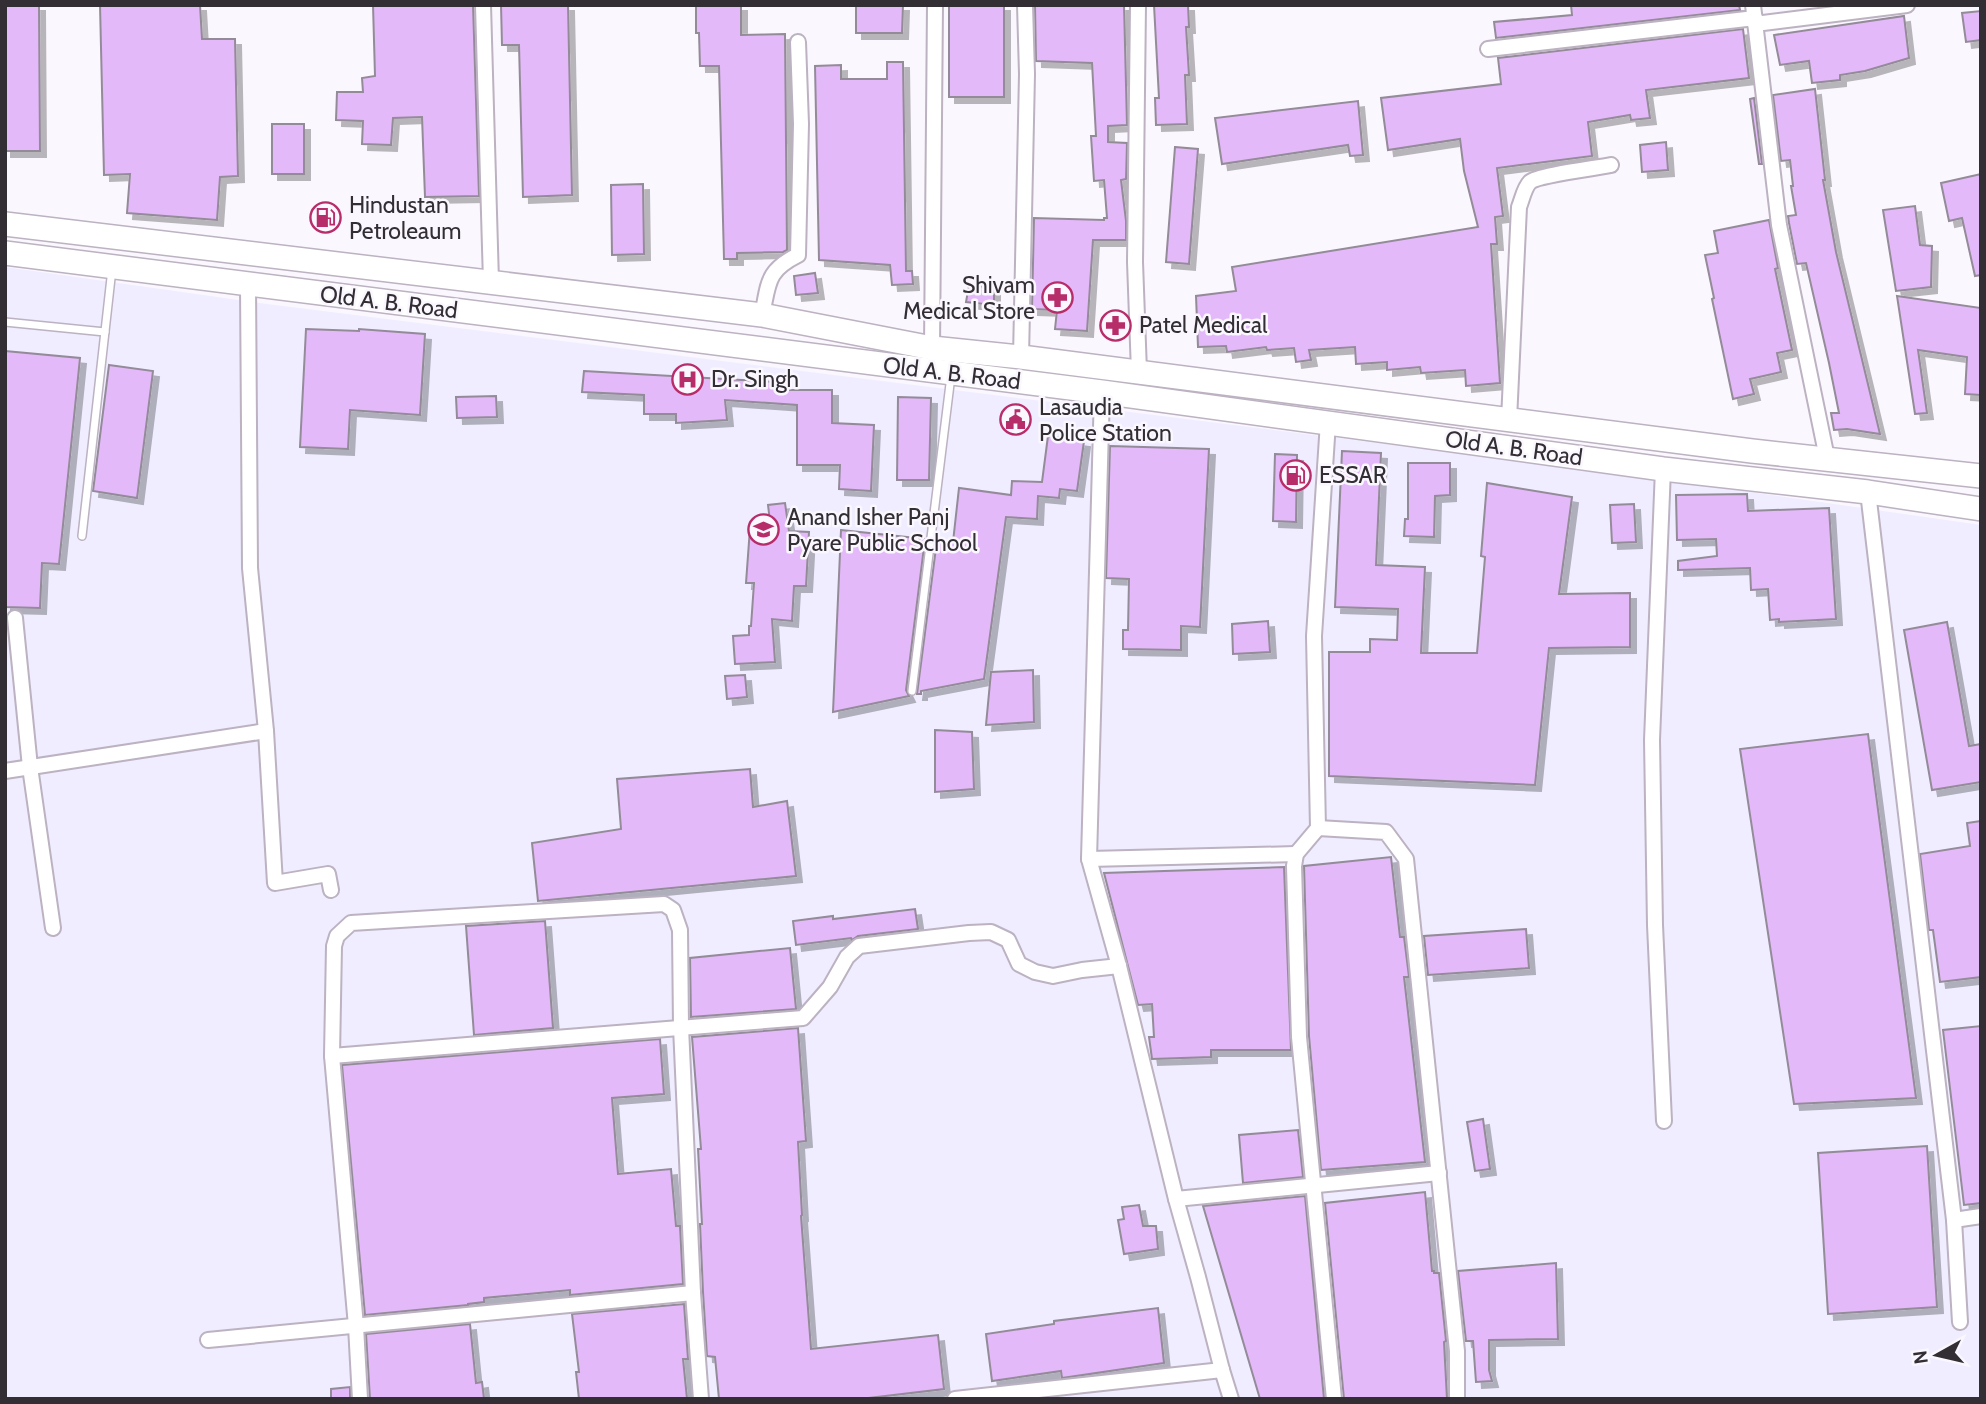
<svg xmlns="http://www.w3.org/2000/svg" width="1986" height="1404" viewBox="0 0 1986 1404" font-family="Cabin,sans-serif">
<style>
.industrial{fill:#efedff}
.building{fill:#e3b9f9;stroke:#948b99;stroke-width:2;filter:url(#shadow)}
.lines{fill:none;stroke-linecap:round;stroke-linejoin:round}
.lane-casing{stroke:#bcb2c1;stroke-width:10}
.street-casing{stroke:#bcb2c1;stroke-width:18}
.primary-casing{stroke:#bcb2c1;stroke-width:26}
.lane{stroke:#fff;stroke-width:7}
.street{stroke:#fff;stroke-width:14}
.primary{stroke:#fff;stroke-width:23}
.labels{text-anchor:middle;stroke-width:5;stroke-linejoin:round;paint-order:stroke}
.poi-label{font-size:23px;fill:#322e34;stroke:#fbf7fe;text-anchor:start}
.street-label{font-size:23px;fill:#322e34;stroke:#fbf7fe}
</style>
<defs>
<filter id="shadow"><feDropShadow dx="6" dy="6" stdDeviation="0" flood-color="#0004"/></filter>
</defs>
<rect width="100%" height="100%" fill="#fbf7fe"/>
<polygon class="industrial" points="5,267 267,304 1609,472 1981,525 1981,1399 5,1399"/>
<g class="building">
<polygon points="5,5 39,5 40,151 5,151"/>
<polygon points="100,5 200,5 202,39 235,39 238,176 220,177 217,220 127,213 130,174 104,175"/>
<polygon points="373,5 473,5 479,196 425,197 422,117 393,118 391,145 362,144 363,121 336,120 337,92 363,92 362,78 375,76"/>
<polygon points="501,5 568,5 572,195 523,197 519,45 502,45"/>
<polygon points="696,5 741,5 741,35 785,34 787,250 783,252 737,253 737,259 724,259 719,66 700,66 699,33 696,33"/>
<polygon points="856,5 903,5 902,33 856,33"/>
<rect x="949" y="5" width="55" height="92"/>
<polygon points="1035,5 1124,5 1127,125 1108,126 1108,142 1127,143 1126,179 1121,180 1126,221 1126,240 1093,240 1087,331 1055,329 1057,310 1032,309 1034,218 1104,220 1104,218 1107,218 1104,180 1094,181 1091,136 1096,136 1092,63 1036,61"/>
<polygon points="1154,5 1188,5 1189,27 1186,27 1189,75 1185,75 1187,124 1156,125 1155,98 1159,98"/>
<polygon points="1571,5 1739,5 1740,10 1496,38 1494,22 1572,15"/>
<polygon points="1981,11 1981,40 1966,42 1962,13"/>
<polygon points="1904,16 1909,58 1865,71 1840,75 1840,80 1812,83 1809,61 1780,65 1774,35"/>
<polygon points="1743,29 1749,78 1646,90 1650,118 1631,120 1630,115 1588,122 1592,156 1497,168 1503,216 1495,217 1497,244 1491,244 1500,383 1466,386 1465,370 1421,373 1420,367 1387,370 1387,362 1356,364 1355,347 1309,350 1311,360 1296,362 1294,348 1267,350 1266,347 1227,352 1226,346 1198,347 1196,296 1236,291 1232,267 1478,227 1464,171 1460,139 1388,150 1381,98 1501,84 1498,58"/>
<polygon points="887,62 903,62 906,271 912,271 913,284 892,285 890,265 819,260 815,66 841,65 841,79 887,79"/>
<polygon points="1815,89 1825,180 1823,180 1836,252 1880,434 1847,429 1834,430 1831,413 1839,413 1829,363 1806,263 1797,264 1789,223 1788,216 1796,215 1791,186 1793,186 1790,160 1781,161 1773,95"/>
<polygon points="1754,98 1762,164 1759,164 1750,99"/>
<polygon points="1358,101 1363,155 1350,156 1348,145 1222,164 1215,118"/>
<rect x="272" y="124" width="32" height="50"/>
<polygon points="1666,142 1668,170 1642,172 1640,145"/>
<polygon points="1175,147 1198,149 1189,264 1166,262"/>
<polygon points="1981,174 1981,275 1975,276 1962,218 1949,221 1941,183"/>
<polygon points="643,184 644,254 612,255 611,185"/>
<polygon points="1915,206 1920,245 1932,246 1931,287 1896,291 1883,210"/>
<polygon points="1769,220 1778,268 1775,269 1792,350 1777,353 1781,372 1750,379 1754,394 1733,399 1712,299 1714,298 1705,255 1718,253 1714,231"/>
<polygon points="815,273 818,293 796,295 794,276"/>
<polygon points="969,285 994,288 994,305 966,302"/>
<polygon points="1897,296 1981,308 1981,395 1965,394 1967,357 1918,350 1927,413 1915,414"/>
<polygon points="306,329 359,331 359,329 425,334 420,415 350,410 348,449 300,447"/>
<polygon points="5,351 80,358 59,564 42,563 40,608 5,607"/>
<polygon points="109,365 153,371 137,498 93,491"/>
<polygon points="584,371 775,382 775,390 832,390 832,423 874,425 871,491 839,489 840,465 797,465 797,405 725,400 727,420 676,423 676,414 644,414 644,395 582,392"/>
<polygon points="496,396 497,417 457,418 456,397"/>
<polygon points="898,397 931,398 929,480 897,480"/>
<polygon points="1048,436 1084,441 1077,491 1060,489 1059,498 1038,496 1037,519 1006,517 984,679 921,691 921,694 917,694 937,540 953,542 959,488 1011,495 1012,481 1042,482"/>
<polygon points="1110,446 1209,449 1200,627 1181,626 1181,650 1123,649 1123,630 1128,630 1129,579 1106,578"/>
<polygon points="1342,451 1381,453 1376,565 1425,567 1421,653 1477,653 1485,557 1481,556 1487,483 1572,497 1559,594 1630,593 1630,647 1549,648 1535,785 1329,776 1329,652 1370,652 1370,639 1397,640 1398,609 1335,607"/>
<polygon points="1275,454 1297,455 1296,522 1273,521"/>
<polygon points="1408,463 1450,463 1450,495 1435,496 1434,537 1404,536 1405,519 1408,519"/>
<polygon points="1747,494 1748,511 1829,508 1836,619 1779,622 1779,619 1770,620 1768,589 1751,590 1750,568 1678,570 1678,561 1717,556 1716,539 1677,540 1676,495"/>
<polygon points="785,503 789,531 809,532 806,586 794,586 792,621 772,619 775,662 735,664 733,636 749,635 749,626 751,626 754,583 746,583 750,528 771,530 768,505"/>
<polygon points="1634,504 1636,542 1612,543 1610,505"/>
<polygon points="841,530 925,539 906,690 909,696 833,712"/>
<polygon points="1268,621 1270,652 1233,654 1232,624"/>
<polygon points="1947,622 1969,746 1981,744 1981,782 1932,790 1904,630"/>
<polygon points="1033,670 1034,722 986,725 991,672"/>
<polygon points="745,675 747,697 727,699 725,676"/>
<polygon points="935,730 972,732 974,789 935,792"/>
<polygon points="1868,734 1916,1098 1794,1104 1740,749"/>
<polygon points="750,769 753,807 787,801 796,876 538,901 532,843 621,829 617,779"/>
<polygon points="1981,821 1981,977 1940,982 1933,930 1929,930 1920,854 1970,846 1967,823"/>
<polygon points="1391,857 1400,937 1404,937 1409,977 1404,977 1425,1162 1321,1170 1309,1036 1304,866"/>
<polygon points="1284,867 1291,1050 1211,1050 1211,1057 1152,1059 1149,1037 1154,1037 1152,1004 1138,1005 1104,873"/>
<polygon points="915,909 918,929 858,936 852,940 851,938 796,945 793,921 833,916 833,919"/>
<polygon points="545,921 553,1028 474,1035 466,926"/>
<polygon points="1526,929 1529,968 1428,975 1424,936"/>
<polygon points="790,948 796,1009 691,1017 690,958"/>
<polygon points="1981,1026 1981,1203 1964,1205 1943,1030"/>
<polygon points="798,1028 806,1141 798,1142 802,1215 801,1216 811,1349 938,1335 944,1389 860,1399 719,1399 715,1357 707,1356 703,1292 700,1224 702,1224 698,1149 701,1149 692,1037"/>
<polygon points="660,1039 664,1094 612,1098 618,1174 671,1169 676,1226 680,1226 683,1284 570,1295 570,1290 484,1298 484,1302 468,1304 468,1305 365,1315 342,1065"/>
<polygon points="1483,1119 1490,1169 1475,1171 1467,1122"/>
<polygon points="1298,1130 1303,1177 1243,1183 1239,1135"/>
<polygon points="1927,1146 1937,1307 1828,1314 1818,1153"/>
<polygon points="1425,1192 1432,1271 1434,1271 1434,1273 1439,1273 1446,1341 1444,1342 1447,1399 1344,1399 1325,1203"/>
<polygon points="1305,1196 1324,1399 1260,1399 1203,1206"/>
<polygon points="1139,1205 1143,1226 1156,1226 1158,1249 1124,1254 1118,1220 1124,1219 1122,1207"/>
<polygon points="1556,1263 1558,1339 1489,1340 1489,1370 1492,1381 1476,1382 1473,1341 1466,1341 1458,1271"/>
<polygon points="684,1304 688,1359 683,1359 687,1399 579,1399 576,1372 579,1372 572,1314"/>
<polygon points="1158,1308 1164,1363 1062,1378 1061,1371 992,1381 986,1334 1054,1324 1054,1321"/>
<polygon points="470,1324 476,1383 482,1382 484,1399 370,1399 366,1334"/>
<polygon points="350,1387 350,1399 331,1399 331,1389"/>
</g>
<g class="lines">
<defs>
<g id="lane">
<polyline points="5,322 105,332"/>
<polyline points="82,536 112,269"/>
<polyline points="912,691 951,376"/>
</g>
<g id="street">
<polyline points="483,5 491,282"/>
<polyline points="1138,5 1135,262 1139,372"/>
<polyline points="1753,5 1779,225 1827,458"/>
<polyline points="1755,24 1907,5"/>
<polyline points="1488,49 1755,18"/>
<polyline points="248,285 250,568 266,731 275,883 328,874 331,890"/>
<path d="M762,315C769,283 766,271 798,255L801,124L798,42"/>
<polyline points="932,348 935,5"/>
<polyline points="1021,357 1027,74 1025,5"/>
<polyline points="1102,392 1089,859 1119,966 1176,1199 1198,1277 1222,1370 1231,1399"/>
<path d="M1509,420L1519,207C1522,200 1524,188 1530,182C1538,175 1597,168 1611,165"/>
<polyline points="1328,422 1314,636 1318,828 1296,854 1294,866 1299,1037 1334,1399"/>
<polyline points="1663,469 1652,740 1655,925 1664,1121"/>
<polyline points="1868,492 1954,1220 1960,1322"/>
<polyline points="15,618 30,767 53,928"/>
<polyline points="5,771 266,731"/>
<polyline points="1318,828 1386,832 1406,859 1457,1351 1457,1399"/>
<polyline points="1089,859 1296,854"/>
<polyline points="332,1056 803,1018 830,987 847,957 859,946 969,933 991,932 1008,940 1019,964 1035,972 1053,976 1082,970 1119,966"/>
<polyline points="1176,1199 1439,1173"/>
<polyline points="1954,1220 1981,1216"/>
<polyline points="208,1340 693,1293"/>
<polyline points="360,1399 356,1326 332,1056 334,946 337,936 351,923 664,904 673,910 680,930 681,1027 693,1293 701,1399"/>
<polyline points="955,1399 1222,1370"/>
</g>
<g id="primary">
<polyline points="5,224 762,315 932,348 1021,357 1752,451 1981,476"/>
<polyline points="5,253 1102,392 1663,469 1868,492 1981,509"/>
</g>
</defs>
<use href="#lane" class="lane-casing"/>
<use href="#street" class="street-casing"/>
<use href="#primary" class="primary-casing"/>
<use href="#lane" class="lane"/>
<use href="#street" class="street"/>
<use href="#primary" class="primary"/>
</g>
<defs>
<symbol id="fuel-ring" viewBox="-11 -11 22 22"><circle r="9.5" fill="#fbf7fe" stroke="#b62d6a" stroke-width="1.5"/><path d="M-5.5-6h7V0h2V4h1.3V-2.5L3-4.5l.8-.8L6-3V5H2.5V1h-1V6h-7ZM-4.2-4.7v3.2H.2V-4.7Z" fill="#b62d6a"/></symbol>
<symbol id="pharmacy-ring" viewBox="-11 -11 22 22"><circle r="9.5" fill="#fbf7fe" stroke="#b62d6a" stroke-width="1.5"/><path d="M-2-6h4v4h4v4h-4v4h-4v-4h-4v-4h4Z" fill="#b62d6a"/></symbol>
<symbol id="hospital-ring" viewBox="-11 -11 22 22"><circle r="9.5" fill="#fbf7fe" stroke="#b62d6a" stroke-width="1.5"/><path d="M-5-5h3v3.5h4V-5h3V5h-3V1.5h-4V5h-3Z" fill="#b62d6a"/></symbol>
<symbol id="civic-ring" viewBox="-11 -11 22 22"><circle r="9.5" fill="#fbf7fe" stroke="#b62d6a" stroke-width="1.5"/><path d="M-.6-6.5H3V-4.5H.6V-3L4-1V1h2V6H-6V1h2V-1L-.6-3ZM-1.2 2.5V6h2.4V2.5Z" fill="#b62d6a"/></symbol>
<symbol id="school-ring" viewBox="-11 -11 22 22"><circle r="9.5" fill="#fbf7fe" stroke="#b62d6a" stroke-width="1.5"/><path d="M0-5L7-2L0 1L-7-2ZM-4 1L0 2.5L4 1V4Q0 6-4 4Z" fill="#b62d6a"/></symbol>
</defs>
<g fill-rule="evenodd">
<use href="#fuel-ring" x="308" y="200" width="35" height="35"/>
<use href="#pharmacy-ring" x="1040" y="280" width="35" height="35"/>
<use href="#pharmacy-ring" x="1098" y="308" width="35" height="35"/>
<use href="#hospital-ring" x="670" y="362" width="35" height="35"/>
<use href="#civic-ring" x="998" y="402" width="35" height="35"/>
<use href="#fuel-ring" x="1278" y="458" width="35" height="35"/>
<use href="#school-ring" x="746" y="512" width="35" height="35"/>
</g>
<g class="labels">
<g class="poi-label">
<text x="349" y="213">Hindustan<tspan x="349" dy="26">Petroleaum</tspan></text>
<text x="1035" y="293" text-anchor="end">Shivam<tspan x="1035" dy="26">Medical Store</tspan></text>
<text x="1139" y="333">Patel Medical</text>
<text x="711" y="387">Dr. Singh</text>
<text x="1039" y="415">Lasaudia<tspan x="1039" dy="26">Police Station</tspan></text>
<text x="1319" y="483">ESSAR</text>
<text x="787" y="525">Anand Isher Panj<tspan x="787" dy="26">Pyare Public School</tspan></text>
</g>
<g class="street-label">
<text transform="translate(389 302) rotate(7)" y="8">Old A. B. Road</text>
<text transform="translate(952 373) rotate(7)" y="8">Old A. B. Road</text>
<text transform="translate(1514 448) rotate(8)" y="8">Old A. B. Road</text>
</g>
</g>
<rect width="1986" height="1404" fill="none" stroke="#322e34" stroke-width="14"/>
<g transform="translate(1937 1355) rotate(262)" stroke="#fbf7fe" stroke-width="5" paint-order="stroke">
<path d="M0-5L12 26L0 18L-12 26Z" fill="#322e34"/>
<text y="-10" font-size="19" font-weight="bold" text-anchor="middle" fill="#322e34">N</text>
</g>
</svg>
